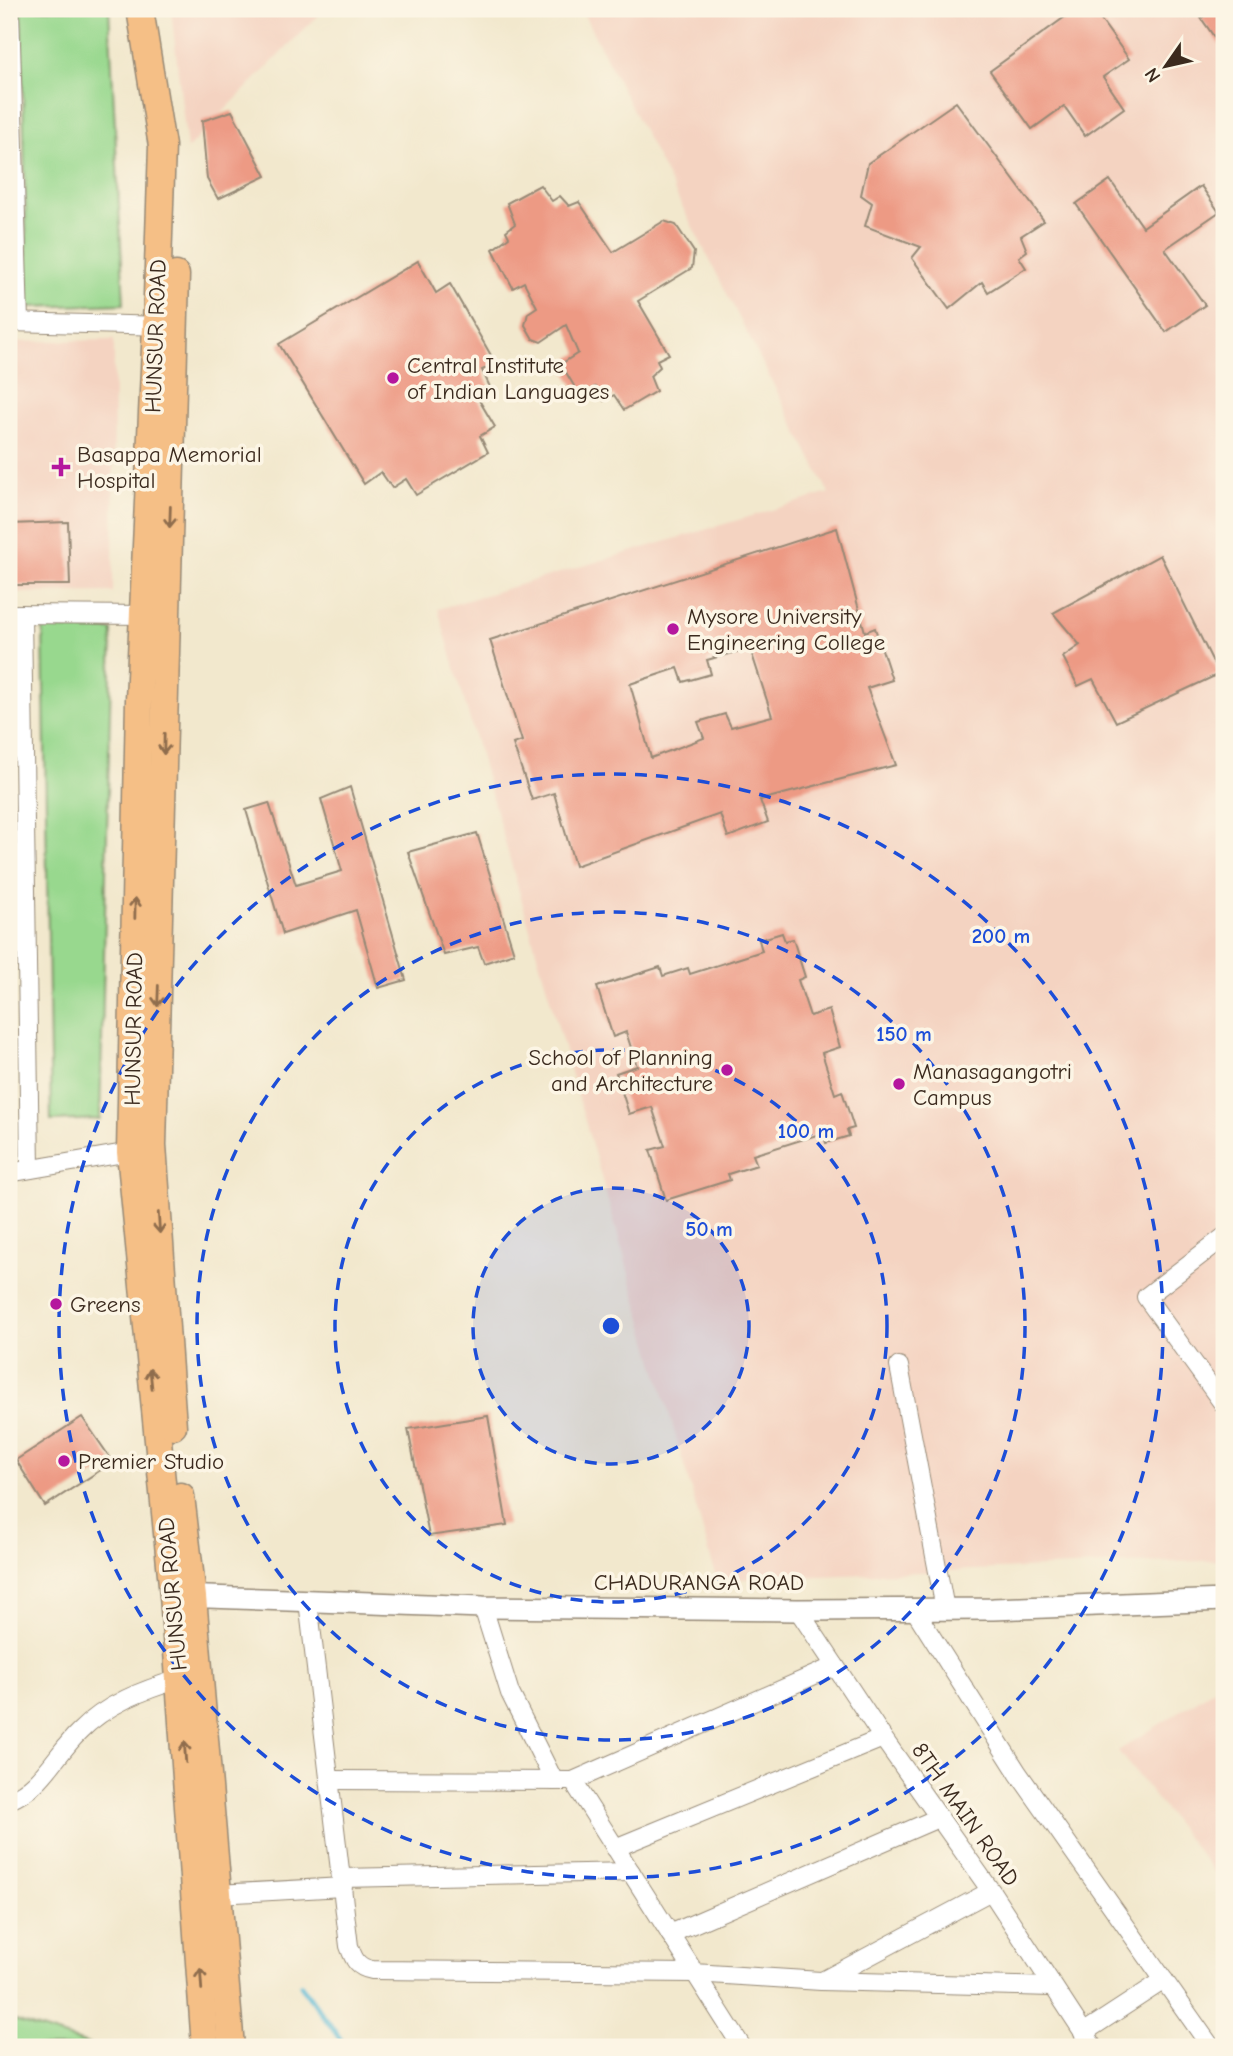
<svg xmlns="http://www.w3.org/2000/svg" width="1233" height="2056" viewBox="0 0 1233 2056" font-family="'Comic Neue',sans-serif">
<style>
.built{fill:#f4d3c1}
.green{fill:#98d88e;stroke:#6a8156;stroke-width:2}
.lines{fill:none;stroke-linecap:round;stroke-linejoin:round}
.stream{stroke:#56b9d5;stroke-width:5}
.building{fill:#ed9a84;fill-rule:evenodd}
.minor-casing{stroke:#968976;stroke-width:20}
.tertiary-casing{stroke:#968976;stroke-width:24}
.primary-casing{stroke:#968976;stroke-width:29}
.minor{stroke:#fff;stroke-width:18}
.tertiary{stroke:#fff;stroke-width:21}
.primary{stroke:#f5bf86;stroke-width:26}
.oneway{stroke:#8f6d4d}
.ring{fill:none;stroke:#1d4ed8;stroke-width:3.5;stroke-dasharray:12 9}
.poi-dot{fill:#b5179e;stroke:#fcf5e5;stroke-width:2.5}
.labels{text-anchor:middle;stroke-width:7;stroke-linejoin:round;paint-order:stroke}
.street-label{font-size:23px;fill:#3b2a1e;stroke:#fcf5e5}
.poi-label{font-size:23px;fill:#3b2a1e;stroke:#fcf5e5;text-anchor:start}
.centre{fill:#1d4ed8;stroke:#fcf5e5;stroke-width:3.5}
.ring-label{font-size:21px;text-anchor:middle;font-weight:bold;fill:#1d4ed8;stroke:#fcf5e5;stroke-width:7;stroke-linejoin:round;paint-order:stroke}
</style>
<rect width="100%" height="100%" fill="#fcf5e5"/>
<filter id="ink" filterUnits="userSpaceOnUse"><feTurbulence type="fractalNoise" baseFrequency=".0143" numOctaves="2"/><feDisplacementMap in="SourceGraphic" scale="14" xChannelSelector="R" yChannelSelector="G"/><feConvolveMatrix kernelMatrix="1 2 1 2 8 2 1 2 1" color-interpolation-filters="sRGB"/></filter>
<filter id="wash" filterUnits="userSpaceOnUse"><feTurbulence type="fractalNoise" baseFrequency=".00686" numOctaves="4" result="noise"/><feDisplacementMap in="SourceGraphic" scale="28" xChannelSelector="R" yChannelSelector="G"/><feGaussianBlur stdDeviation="1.57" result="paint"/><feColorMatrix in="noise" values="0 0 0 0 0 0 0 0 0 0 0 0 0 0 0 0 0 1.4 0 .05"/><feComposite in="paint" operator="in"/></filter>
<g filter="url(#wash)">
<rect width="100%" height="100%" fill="#f2e8cd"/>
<g class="built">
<polygon points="171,9 324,9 187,149"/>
<polygon points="581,9 1224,9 1224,1560 717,1580 438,609 829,493"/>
<polygon points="114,340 113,592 9,593 9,342"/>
<polygon points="1224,1683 1224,1884 1118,1751"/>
</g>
<g class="green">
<polygon points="21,9 109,9 124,304 28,307"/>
<polygon points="43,628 112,630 100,1119 51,1121"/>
<polygon points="9,2019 97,2047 9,2047"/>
</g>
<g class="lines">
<polyline class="stream" points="301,1985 346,2047"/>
</g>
<g id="blocks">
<g class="building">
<polygon points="1076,9 1093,9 1129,59 1103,77 1124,108 1085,136 1064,106 1032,129 990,71"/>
<polygon points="1215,9 1224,9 1224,51 1201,18"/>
<polygon points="956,102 1044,221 1021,236 1027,251 1019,257 1026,268 988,292 982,282 949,309 912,258 921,247 865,226 872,203 861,195 868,163"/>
<polygon points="232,111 266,176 218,199 207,179 202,121"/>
<polygon points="1110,180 1143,227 1201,186 1219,212 1165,249 1205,305 1166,332 1076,204"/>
<polygon points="540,185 552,201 560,196 569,206 579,202 613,252 664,221 676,225 694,252 692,268 638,301 669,354 657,360 660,367 650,376 656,391 624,410 614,395 604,401 595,387 580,396 561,364 578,353 566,325 541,342 533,339 525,325 528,313 537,307 524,282 513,288 493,249 509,237 506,231 515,224 507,203"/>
<polygon points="418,261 436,293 450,284 496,364 482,370 490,387 476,395 495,427 480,436 488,452 416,495 406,479 392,488 381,472 364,484 279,344"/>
<polygon points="68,522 70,585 9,585 9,524"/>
<path d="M837,528L865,632L875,628L892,680L867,688L896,765L760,800L768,822L728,837L720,814L575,866L554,793L532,800L513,744L522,741L490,640ZM750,648L772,716L731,727L725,714L698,722L704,738L651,758L630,684L678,668L683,682L711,674L707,660Z"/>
<polygon points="1160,555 1219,674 1116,722 1093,679 1078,686 1063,657 1080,645 1053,613"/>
<polygon points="350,787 406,980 378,988 356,910 283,934 246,810 269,803 296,885 342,871 321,799"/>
<polygon points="477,833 514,953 484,963 478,947 444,955 408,852"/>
<polygon points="782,933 785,941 793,939 805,977 798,980 810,1016 829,1010 840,1047 822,1053 835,1094 842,1091 854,1128 847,1130 849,1136 826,1143 823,1133 753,1155 757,1165 728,1174 730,1180 666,1200 650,1150 665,1146 652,1107 629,1114 616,1073 637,1066 626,1032 613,1037 597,987 660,967 663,976 688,968 690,974 762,951 759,940"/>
<polygon points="488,1416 507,1525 429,1536 408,1429"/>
<polygon points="82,1417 113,1462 45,1506 16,1460"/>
</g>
</g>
</g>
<g filter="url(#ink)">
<use href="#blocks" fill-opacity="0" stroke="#968976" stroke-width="2"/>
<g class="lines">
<defs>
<g id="minor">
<polyline points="10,9 19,322"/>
<polyline points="9,322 166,326"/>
<polyline points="9,614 152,615"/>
<polyline points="22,614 30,1169"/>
<polyline points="9,1173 130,1152"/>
<polyline points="1224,1237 1146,1297 1224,1405"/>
<polyline points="899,1366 945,1609"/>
<path d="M308,1601L349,1946C354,1960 357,1967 372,1970L694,1973L821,1981L1052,1987"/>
<polyline points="483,1607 510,1693 554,1781"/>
<polyline points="914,1609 1018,1773 1211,2047"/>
<polyline points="798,1610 883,1738 991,1891 1093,2047"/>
<polyline points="330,1780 573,1781 835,1666"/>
<polyline points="573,1781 742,2047"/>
<path d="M9,1800C42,1788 55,1755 79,1732C106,1704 143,1690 180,1679"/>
<polyline points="615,1848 883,1738"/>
<polyline points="342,1878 631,1872"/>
<polyline points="217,1894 343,1887"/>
<polyline points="670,1934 938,1818"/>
<polyline points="824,1980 991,1891"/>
<polyline points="1083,2033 1164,1980"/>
</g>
<polyline id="tertiary" points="180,1596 483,1607 798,1610 993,1609 1224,1600"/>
<g id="primary">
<polyline points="140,9 162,146 156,325 139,700 130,1152 173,1595 205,2047"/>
<polyline points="173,1426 153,1145 176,275"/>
<polyline points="181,1496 193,1597 231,2047"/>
</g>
</defs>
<use href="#minor" class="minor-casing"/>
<use href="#tertiary" class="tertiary-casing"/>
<use href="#primary" class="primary-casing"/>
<use href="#minor" class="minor"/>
<use href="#tertiary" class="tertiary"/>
<use href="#primary" class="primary"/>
</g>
<defs><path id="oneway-shaft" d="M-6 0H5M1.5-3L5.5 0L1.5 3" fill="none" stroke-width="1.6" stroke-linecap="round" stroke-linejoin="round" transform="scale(1.75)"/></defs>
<g class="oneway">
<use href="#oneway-shaft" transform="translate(170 517) rotate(92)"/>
<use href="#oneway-shaft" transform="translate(164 744) rotate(91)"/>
<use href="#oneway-shaft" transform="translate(135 908) rotate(-89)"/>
<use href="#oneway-shaft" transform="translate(158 996) rotate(92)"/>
<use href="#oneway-shaft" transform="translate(159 1223) rotate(86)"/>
<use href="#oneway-shaft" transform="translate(151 1379) rotate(-96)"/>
<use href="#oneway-shaft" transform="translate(185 1752) rotate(-94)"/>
<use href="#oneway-shaft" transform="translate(201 1979) rotate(-94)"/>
</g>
</g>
<circle cx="611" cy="1326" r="138" fill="#1d4ed8" fill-opacity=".12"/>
<g class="ring">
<circle cx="611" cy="1326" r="138"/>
<circle cx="611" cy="1326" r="276"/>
<circle cx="611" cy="1326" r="414"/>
<circle cx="611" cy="1326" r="552"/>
</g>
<g class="poi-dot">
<circle cx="393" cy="378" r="7"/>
<path d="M57.5 456.5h7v7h7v7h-7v7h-7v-7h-7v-7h7z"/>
<circle cx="673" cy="629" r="7"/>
<circle cx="727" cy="1070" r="7"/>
<circle cx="899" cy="1084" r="7"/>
<circle cx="56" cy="1304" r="7"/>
<circle cx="64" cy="1461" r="7"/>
</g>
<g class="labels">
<g class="street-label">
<text transform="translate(155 336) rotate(-88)" y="8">HUNSUR ROAD</text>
<text transform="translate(133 1029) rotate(-89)" y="8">HUNSUR ROAD</text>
<text x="699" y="1590">CHADURANGA ROAD</text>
<text transform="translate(172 1594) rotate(-95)" y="8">HUNSUR ROAD</text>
<text transform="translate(966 1814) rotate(55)" y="8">8TH MAIN ROAD</text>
</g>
<g class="poi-label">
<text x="407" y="373">Central Institute<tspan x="407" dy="26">of Indian Languages</tspan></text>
<text x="77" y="462">Basappa Memorial<tspan x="77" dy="26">Hospital</tspan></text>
<text x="687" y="624">Mysore University<tspan x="687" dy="26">Engineering College</tspan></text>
<text x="713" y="1065" text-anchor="end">School of Planning<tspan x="713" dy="26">and Architecture</tspan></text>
<text x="913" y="1079">Manasagangotri<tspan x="913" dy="26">Campus</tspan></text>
<text x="70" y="1312">Greens</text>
<text x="78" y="1469">Premier Studio</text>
</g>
</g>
<circle cx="611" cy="1326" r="10" class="centre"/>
<g class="ring-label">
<text x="1001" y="943">200 m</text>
<text x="904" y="1041">150 m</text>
<text x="806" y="1138">100 m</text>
<text x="709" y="1236">50 m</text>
</g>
<rect width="1233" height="2056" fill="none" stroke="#fcf5e5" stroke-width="35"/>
<g transform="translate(1166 66) rotate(236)" stroke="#fcf5e5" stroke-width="5" paint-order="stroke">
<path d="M0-5L12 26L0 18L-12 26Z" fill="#3b2a1e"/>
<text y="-10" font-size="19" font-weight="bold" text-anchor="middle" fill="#3b2a1e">N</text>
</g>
</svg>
